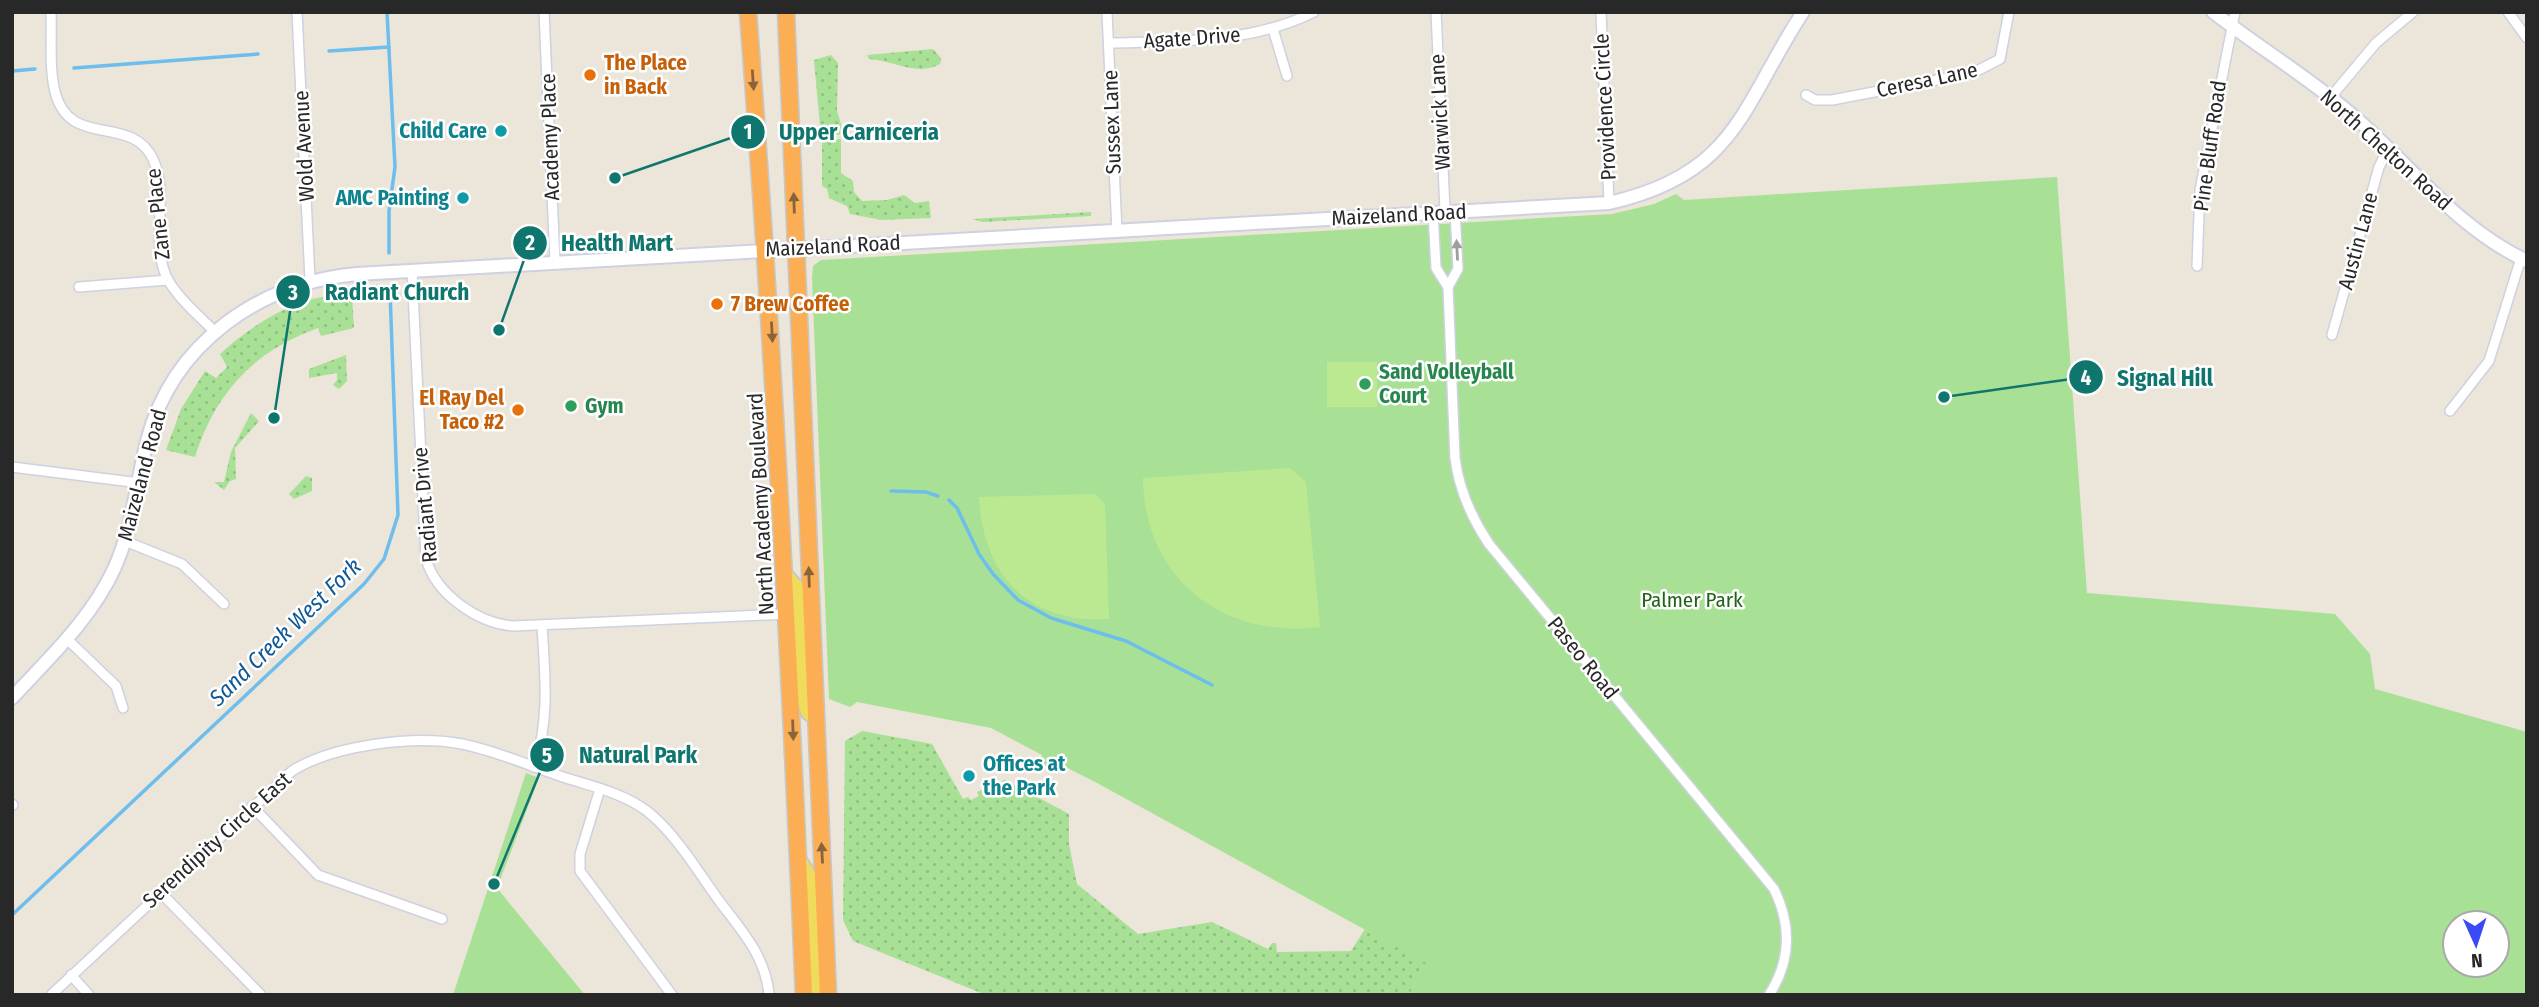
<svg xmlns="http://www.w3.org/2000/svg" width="2539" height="1007" viewBox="0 0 2539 1007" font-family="'Fira Sans Condensed',sans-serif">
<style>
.grass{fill:url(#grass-dots)}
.park{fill:#a8e196;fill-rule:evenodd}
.pitch{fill:#bbe992}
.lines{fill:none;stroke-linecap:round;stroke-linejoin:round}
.stream{stroke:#6dbded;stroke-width:3.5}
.street-casing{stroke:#cfd1e1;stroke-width:12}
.secondary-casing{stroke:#cfd1e1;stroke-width:16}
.primary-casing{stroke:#c7c7c7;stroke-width:18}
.highway-casing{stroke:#c7c7c7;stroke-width:19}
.street{stroke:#fff;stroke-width:9}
.secondary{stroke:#fff;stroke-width:12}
.primary{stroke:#efdc5b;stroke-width:14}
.highway{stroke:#fcae54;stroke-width:16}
.oneway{fill:#87643c}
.oneway2{fill:#9e9e9e}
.food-dot{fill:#e8710a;stroke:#fff;stroke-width:2.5}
.culture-dot{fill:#0f9aa8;stroke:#fff;stroke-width:2.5}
.leisure-dot{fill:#2e9e5b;stroke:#fff;stroke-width:2.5}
.labels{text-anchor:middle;stroke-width:5;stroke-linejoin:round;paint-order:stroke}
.street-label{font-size:21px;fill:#282828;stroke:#fff}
.food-label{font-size:21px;font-weight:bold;fill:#c56008;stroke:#fff;text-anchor:start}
.culture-label{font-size:21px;font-weight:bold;fill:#0d838f;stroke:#fff;text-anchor:end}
.leisure-label{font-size:21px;font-weight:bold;fill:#27864d;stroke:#fff;text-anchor:start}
.park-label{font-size:21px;fill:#22641a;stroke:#fff}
.water-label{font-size:23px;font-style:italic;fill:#0e5996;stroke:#fff}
.leader{fill:none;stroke:#0f766e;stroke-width:2.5}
.callout-dot{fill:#0f766e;stroke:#fff;stroke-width:2.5}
.mark-label{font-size:21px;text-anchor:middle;font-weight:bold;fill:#fff}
.callout-label{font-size:23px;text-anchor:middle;font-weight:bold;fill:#0f766e;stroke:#fff;stroke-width:5;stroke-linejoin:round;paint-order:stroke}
</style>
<defs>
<pattern id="grass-dots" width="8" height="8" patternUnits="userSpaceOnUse" patternTransform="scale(1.75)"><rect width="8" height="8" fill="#a8e196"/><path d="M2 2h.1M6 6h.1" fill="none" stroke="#91c181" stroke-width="1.8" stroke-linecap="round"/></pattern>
</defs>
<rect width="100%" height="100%" fill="#ebe5da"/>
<g class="grass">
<path d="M933,49L941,58L940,64C917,77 893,60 869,59L867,55Z"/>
<polygon points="831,55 838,63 837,111 844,134 821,137 814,60"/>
<polygon points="841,139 841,173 853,181 854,192 862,201 887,200 904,195 915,203 929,201 931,218 882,220 850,214 847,206 829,198 827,189 822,186 822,140"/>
<polygon points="1091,212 1091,216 982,222 973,219"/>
<path d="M352,296L354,328L321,336L318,328L313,330C252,353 215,394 195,457L166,450L181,409L205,371L216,378L227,367L220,354C254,323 305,290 352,296Z"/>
<polygon points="346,355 347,381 339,389 333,385 337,380 337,373 309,378 309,369"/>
<polygon points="251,413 259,421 235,448 236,479 230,481 224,490 214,482 224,482 231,452"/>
<polygon points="306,476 312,478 312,491 294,499 289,494"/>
<polygon points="862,731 932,744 963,799 968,797 971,800 979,796 977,792 1005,780 1069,814 1069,844 1077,884 1138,934 1212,922 1268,949 1272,943 1276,943 1277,952 1351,951 1365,929 1427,963 1409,995 986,995 853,941 843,920 845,741"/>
</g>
<g class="park">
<path d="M2057,177L2087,593L2335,614L2370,654L2375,689L2527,732V995H1409L1426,963L1097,783L1050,759L1045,767L1039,764L1042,755L991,728L857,702L850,707L829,699L812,278L813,266L821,260L1612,214L1654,204L1676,194L1684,200ZM2455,923H2497V965H2455Z"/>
<polygon points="526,773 539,778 497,888 585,995 453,995"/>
</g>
<g class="pitch">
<rect x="1327" y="362" width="50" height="45"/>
<path d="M1290,468L1306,482L1320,627C1223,639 1144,579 1143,478Z"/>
<path d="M1095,494L1105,504L1109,619C1028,624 983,575 979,497Z"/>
</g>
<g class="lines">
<g class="stream">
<polyline points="387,12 395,167 389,211 389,253"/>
<polyline points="329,51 389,47"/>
<polyline points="74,68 258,54"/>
<polyline points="12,71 35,69"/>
<polyline points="891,491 926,492 938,496"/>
<polyline points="949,500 957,508 979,554 993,574 1018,600 1051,618 1126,641 1212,685"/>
<polyline points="12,915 364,584 384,559 398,515 390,291"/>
</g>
<defs>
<g id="street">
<path d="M51,12C52,38 49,68 55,92C70,150 131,113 153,159C170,196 149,244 168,280C179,299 199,316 214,331"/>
<polyline points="297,12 310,280"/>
<polyline points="544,12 555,262"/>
<polyline points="1107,12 1117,232"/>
<polyline points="1436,12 1445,211"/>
<polyline points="1601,12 1609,203"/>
<polyline points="2508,12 2527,38"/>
<polyline points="1273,29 1287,76"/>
<path d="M1109,43C1178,41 1250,44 1314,12"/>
<polyline points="1806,95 1815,100 1832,100 1973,73 2000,59 2009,12"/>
<polyline points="2330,98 2376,43 2413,12"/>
<path d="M1433,212L1436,268L1448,287L1455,458C1459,490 1471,517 1489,544L1774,889C1792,926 1791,961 1769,995"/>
<polyline points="2197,266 2200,190 2235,12"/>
<path d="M412,271L426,559C436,594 477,623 513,626L788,614"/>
<polyline points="79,287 168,280"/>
<polyline points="1448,287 1458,269 1455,211"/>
<polyline points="2332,335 2379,167 2388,149"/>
<polyline points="2450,411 2489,361 2521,258"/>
<polyline points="12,467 140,483"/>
<polyline points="125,541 182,564 224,604"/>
<polyline points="67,639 116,686 123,708"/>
<path d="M534,767C550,721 545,674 542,626"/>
<polyline points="600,789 580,854 580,871 672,995"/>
<polyline points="12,804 13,805"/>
<polyline points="252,806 318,875 442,919"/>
<polyline points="160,892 261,995"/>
<polyline points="71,975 89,995"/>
<path d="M51,995L292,771C333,745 414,735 462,744C497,751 530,766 563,777C591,786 623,793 647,811C677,835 698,872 720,902C742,931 766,957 769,995"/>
</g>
<g id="secondary">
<path d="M2213,12C2261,49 2314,81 2359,121C2414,169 2459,230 2527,261"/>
<path d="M12,698C49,658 91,619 114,569C133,527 136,485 147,441C173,343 259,283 357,274L1609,203C1737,174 1741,107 1803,12"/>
</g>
<g id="primary">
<polyline points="786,576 796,587 798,602 804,700 808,712 815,717"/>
<polyline points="798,859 809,876 815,985 825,995"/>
</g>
<g id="highway">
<path d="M748,12C773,340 790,667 804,995"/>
<polyline points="786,12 828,995"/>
</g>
</defs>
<use href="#street" class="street-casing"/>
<use href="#secondary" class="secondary-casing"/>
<use href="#primary" class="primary-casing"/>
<use href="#highway" class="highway-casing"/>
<use href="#street" class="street"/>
<use href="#secondary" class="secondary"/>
<use href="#primary" class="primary"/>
<use href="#highway" class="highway"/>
</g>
<defs><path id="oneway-solid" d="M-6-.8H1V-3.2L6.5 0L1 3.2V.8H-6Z" transform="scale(1.75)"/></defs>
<g class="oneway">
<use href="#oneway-solid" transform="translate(753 80) rotate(86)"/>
<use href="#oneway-solid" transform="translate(794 203) rotate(-92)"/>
<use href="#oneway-solid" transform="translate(772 332) rotate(87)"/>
<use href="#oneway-solid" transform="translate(809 577) rotate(-92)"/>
<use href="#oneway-solid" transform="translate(793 730) rotate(88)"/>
<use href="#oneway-solid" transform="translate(822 853) rotate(-93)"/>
</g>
<use class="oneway2" href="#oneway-solid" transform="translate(1457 250) rotate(-93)"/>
<g class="food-dot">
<circle cx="590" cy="75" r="7"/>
<circle cx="717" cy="304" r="7"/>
<circle cx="518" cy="410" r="7"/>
</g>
<g class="culture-dot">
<circle cx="501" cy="131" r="7"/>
<circle cx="463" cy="198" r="7"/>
<circle cx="969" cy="776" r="7"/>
</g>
<g class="leisure-dot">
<circle cx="1365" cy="384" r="7"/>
<circle cx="571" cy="406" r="7"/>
</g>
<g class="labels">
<g class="street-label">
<text transform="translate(1192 38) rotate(-4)" y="7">Agate Drive</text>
<text transform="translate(1927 80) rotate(-12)" y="7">Ceresa Lane</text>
<text transform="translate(1605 107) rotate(-93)" y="7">Providence Circle</text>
<text transform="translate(1440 112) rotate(-93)" y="7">Warwick Lane</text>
<text transform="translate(1112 122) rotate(-92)" y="7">Sussex Lane</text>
<text transform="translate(550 137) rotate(-92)" y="7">Academy Place</text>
<text transform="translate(304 146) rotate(-93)" y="7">Wold Avenue</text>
<text transform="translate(2210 146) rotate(-82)" y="7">Pine Bluff Road</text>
<text transform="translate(2386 150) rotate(42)" y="7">North Chelton Road</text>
<text transform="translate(158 214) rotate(-96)" y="7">Zane Place</text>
<text transform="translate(1399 215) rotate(-3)" y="7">Maizeland Road</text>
<text transform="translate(2358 241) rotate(-75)" y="7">Austin Lane</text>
<text transform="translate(833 246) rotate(-3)" y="7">Maizeland Road</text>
<text transform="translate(142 475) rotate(-75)" y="7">Maizeland Road</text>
<text transform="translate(761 504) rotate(-93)" y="7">North Academy Boulevard</text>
<text transform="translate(425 505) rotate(-95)" y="7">Radiant Drive</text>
<text transform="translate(1583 658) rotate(51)" y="7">Paseo Road</text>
<text transform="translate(217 840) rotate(-42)" y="7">Serendipity Circle East</text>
</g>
<g class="food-label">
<text x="604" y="70">The Place<tspan x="604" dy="24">in Back</tspan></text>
<text x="731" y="311">7 Brew Coffee</text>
<text x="504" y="405" text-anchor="end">El Ray Del<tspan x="504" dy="24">Taco #2</tspan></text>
</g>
<g class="culture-label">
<text x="487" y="138">Child Care</text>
<text x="449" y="205">AMC Painting</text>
<text x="983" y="771" text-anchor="start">Offices at<tspan x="983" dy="24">the Park</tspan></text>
</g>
<g class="leisure-label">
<text x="1379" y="379">Sand Volleyball<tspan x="1379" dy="24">Court</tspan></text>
<text x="585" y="413">Gym</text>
</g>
<g class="park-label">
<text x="1692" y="607">Palmer Park</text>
</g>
<g class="water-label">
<text transform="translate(285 632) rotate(-44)" y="8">Sand Creek West Fork</text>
</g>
</g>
<path class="leader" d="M615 178L748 132M499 330L530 243M274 418L293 292M1944 397L2086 377M494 884L547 755"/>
<g class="callout-dot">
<circle cx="615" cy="178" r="7"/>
<circle cx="499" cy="330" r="7"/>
<circle cx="274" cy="418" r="7"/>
<circle cx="1944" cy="397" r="7"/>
<circle cx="494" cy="884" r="7"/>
<circle cx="748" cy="132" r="18"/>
<circle cx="530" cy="243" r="18"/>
<circle cx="293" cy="292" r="18"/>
<circle cx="2086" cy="377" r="18"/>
<circle cx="547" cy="755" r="18"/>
</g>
<g class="mark-label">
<text x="748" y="139">1</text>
<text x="530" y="250">2</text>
<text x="293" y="300">3</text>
<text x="2086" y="385">4</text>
<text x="547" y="763">5</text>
</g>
<g class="callout-label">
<text x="859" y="140">Upper Carniceria</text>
<text x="617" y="251">Health Mart</text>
<text x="397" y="300">Radiant Church</text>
<text x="2165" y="386">Signal Hill</text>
<text x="638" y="763">Natural Park</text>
</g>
<rect width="2539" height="1007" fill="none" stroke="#282828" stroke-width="28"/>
<g transform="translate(2476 944) rotate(177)"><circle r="33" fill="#ffffff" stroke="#a9a9a9" stroke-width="2"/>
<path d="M0-5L12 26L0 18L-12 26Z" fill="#3a4af7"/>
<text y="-10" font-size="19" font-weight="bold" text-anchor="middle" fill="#282828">N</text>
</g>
</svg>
